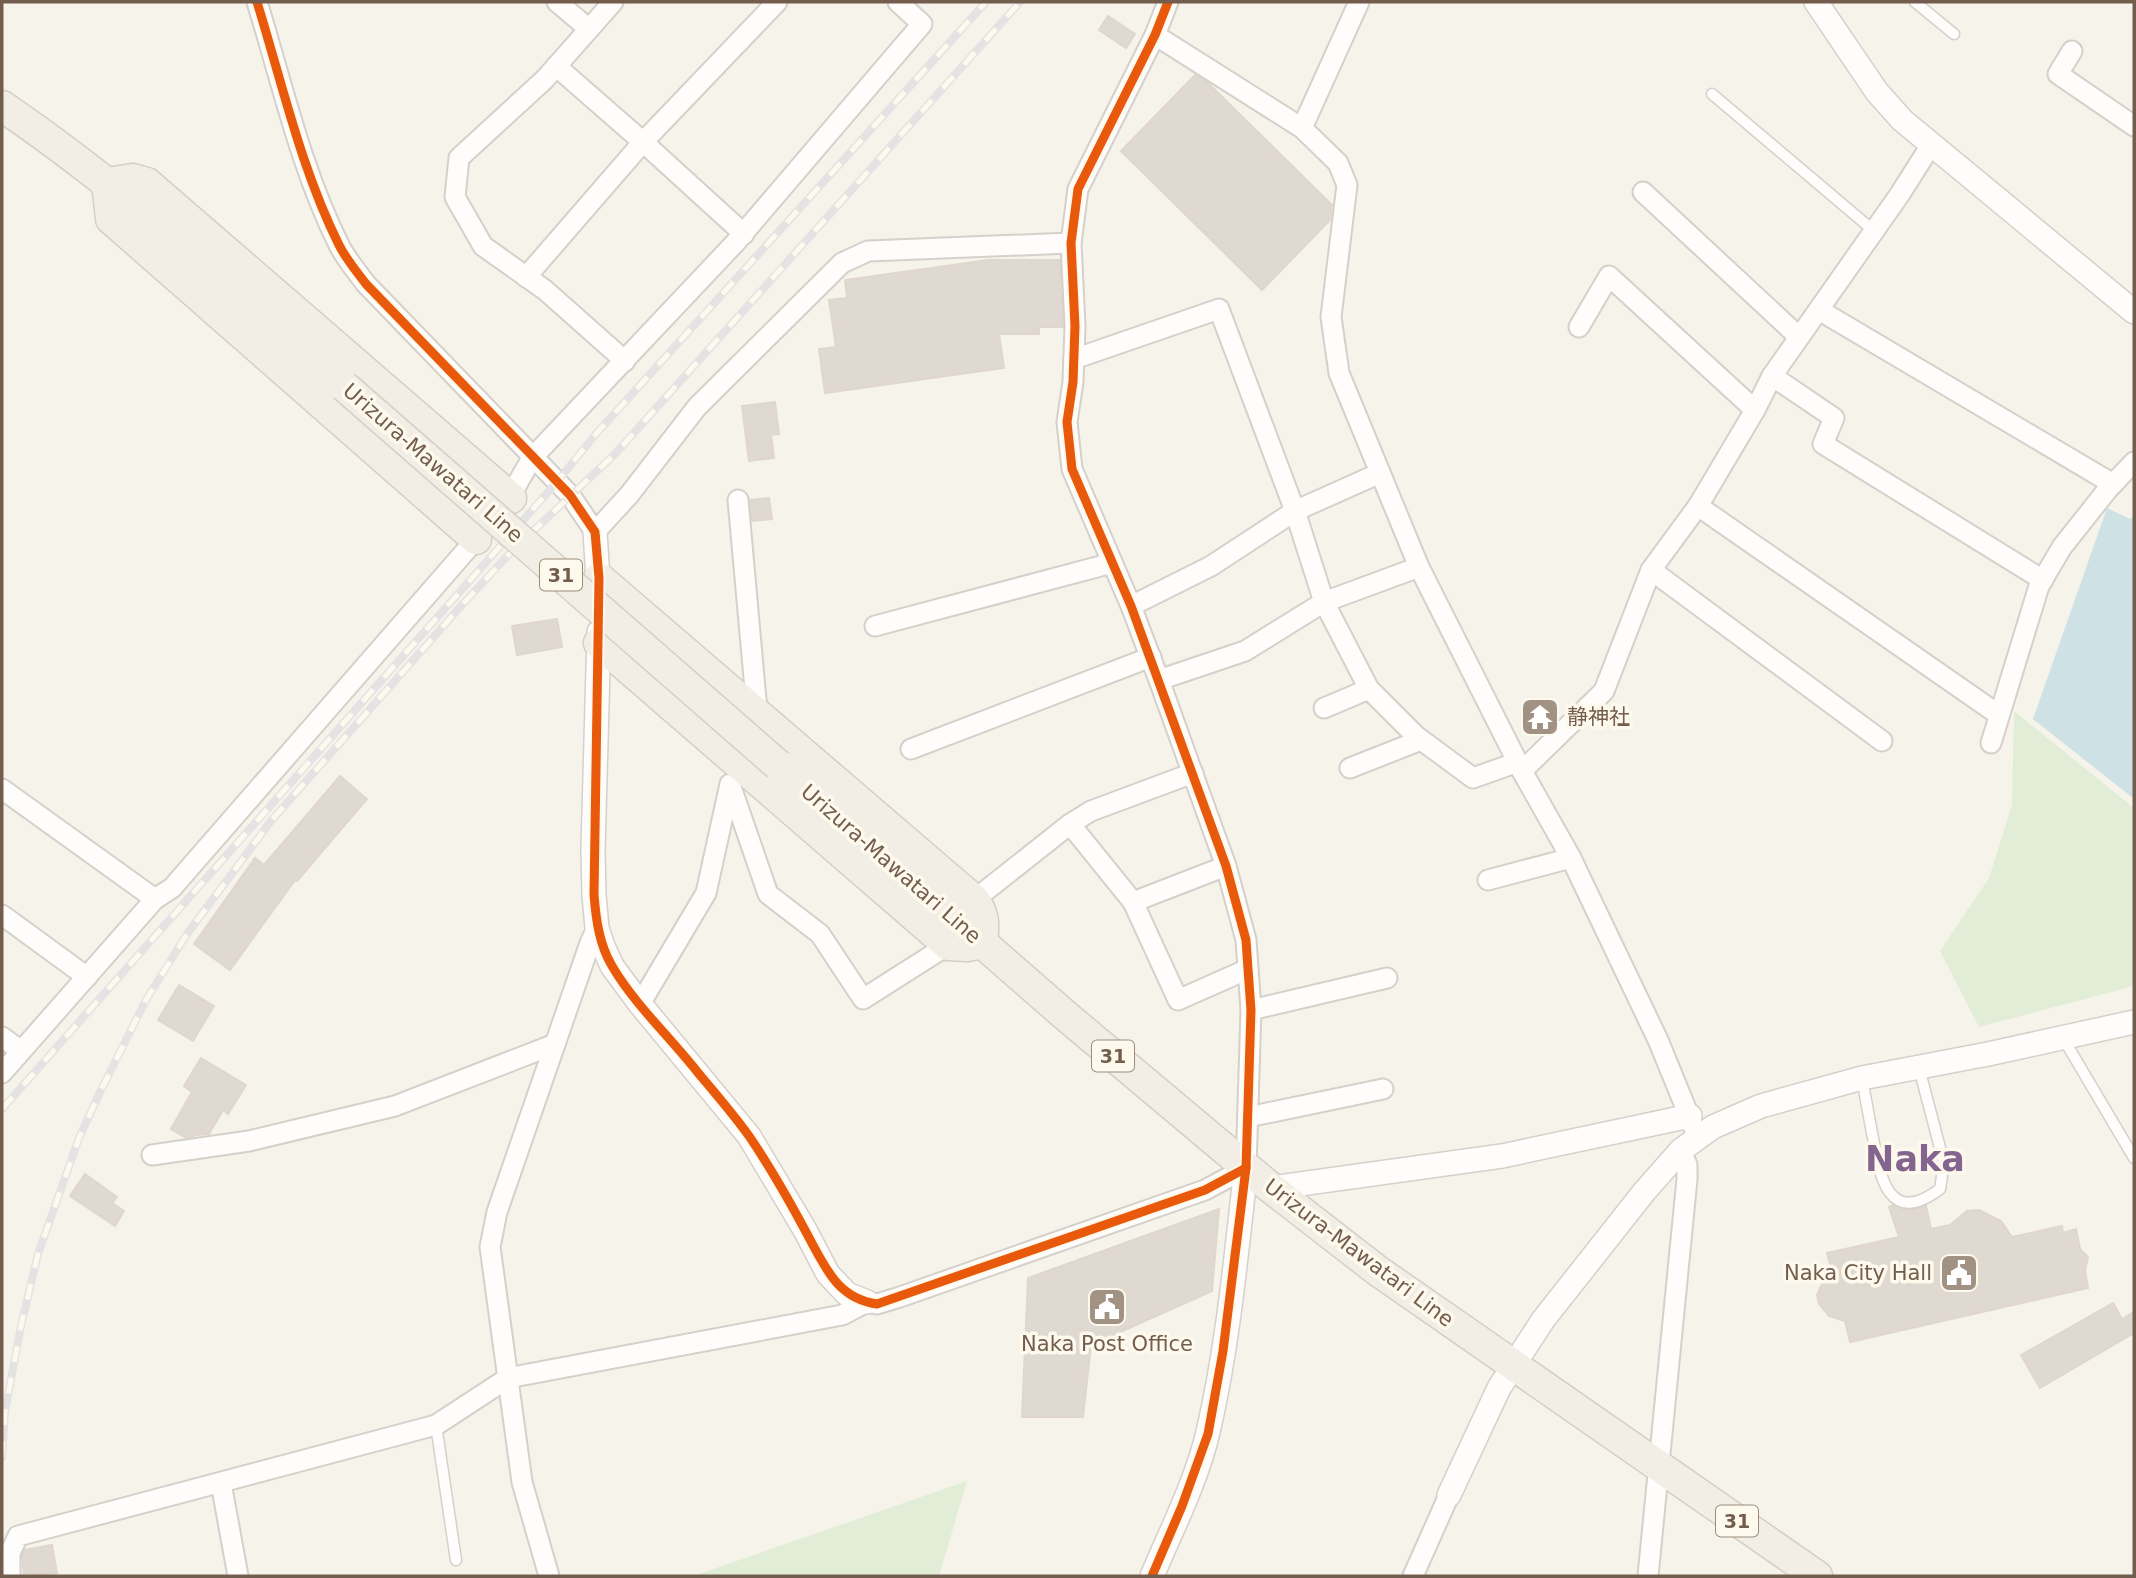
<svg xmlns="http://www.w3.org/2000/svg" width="2136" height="1578" viewBox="0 0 2136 1578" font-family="'DejaVu Sans','Noto Sans JP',sans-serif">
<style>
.green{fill:#e2edd7}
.water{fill:#cee2e5}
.building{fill:#e0d9d1;stroke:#dfd7ce;stroke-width:2}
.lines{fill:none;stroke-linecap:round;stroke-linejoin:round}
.service-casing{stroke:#d5d0ca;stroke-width:13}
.minor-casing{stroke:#d5d0ca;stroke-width:23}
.tertiary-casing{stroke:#d5d0ca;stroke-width:26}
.primary-casing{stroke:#d5cec7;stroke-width:33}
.service{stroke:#fefdfc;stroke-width:10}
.minor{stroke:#fefdfc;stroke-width:19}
.tertiary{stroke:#fefdfc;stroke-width:23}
.primary{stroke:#f2eee6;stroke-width:30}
.rail-casing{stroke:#e5e2e4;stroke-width:8}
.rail{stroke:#fef9ed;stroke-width:5;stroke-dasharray:16;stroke-linecap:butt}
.primary-bridge-casing{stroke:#d5cec7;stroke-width:33;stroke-linecap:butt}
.primary-bridge{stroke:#f2eee6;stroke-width:30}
.cycleway-casing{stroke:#fef9ed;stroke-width:13}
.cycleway{stroke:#e8590c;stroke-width:9}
.labels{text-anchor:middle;stroke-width:7;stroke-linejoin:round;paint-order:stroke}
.shield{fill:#fef9ed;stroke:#9d8c7d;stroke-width:2}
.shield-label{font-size:19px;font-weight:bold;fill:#735d4d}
.street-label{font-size:21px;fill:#735d4d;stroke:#fef9ed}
.poi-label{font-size:21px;fill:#735d4d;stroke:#fef9ed;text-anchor:start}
.town-label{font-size:35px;font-weight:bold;fill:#84658f;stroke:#fef9ed}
</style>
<rect width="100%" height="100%" fill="#f6f3eb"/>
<g class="green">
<polygon points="2014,711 2134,808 2134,986 1979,1027 1940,951 1989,878 2012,805"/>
<polygon points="967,1481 939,1576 693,1576"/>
</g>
<polygon class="water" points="2107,508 2130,519 2134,515 2134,799 2033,719"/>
<g class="building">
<polygon points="1108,16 1135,34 1126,48 1099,30"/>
<polygon points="1195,75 1208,83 1332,205 1330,220 1262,290 1121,151"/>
<polygon points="988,260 1060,260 1063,327 1039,327 1039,334 999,334 1004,368 825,393 819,349 836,347 829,300 847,298 845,280"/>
<polygon points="775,402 779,434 771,435 774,458 749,461 742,406"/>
<polygon points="769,498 772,519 752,521 750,500"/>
<polygon points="557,619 562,647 517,655 512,626"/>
<polygon points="340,776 367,799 297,881 295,880 230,970 194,944 255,858 264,865"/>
<polygon points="179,985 214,1006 193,1041 158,1020"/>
<polygon points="201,1058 246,1085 228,1114 223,1110 209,1134 196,1135 186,1138 171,1129 192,1092 184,1086"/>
<polygon points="85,1174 117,1197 112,1203 124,1211 115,1226 70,1196"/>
<polygon points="1893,1205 1908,1210 1926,1206 1931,1229 1950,1225 1967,1211 1979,1210 2001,1221 2012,1237 2062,1226 2063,1233 2076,1229 2080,1249 2088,1257 2085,1270 2088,1288 1850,1342 1845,1321 1829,1316 1819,1304 1817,1295 1820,1288 1825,1280 1833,1276 1827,1253 1899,1237 1889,1207"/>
<polygon points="1219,1209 1212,1291 1091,1345 1083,1417 1022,1417 1028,1278"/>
<polygon points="2113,1303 2122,1319 2134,1312 2134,1333 2040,1388 2021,1355"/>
<polygon points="52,1545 57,1573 24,1576 22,1556 25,1550"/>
</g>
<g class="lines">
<defs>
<g id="service">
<polyline points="1915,2 1954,34"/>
<polyline points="1712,94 1874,231"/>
<polyline points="2063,1038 2134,1158"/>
<path d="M1862,1079C1866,1099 1869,1118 1873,1138C1880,1178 1889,1227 1940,1189L1944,1163L1919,1068"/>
<polyline points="436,1425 456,1560"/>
</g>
<g id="minor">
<path d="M257,2C282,83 301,169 339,245C346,259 357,272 366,284L570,495L595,532L629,495L697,407L842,263L868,251L1071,243"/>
<polyline points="557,2 589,29"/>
<polyline points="613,2 545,79 459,158 455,197 483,246 545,290 625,361"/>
<polyline points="1155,35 1302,128 1338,163 1347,185 1331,317 1339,373 1419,567 1522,771 1571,858 1658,1040 1694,1128"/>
<polyline points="2072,51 2058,74 2134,126"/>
<polyline points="556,66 643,142 777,2"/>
<polyline points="1302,128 1359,2"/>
<polyline points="1643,192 1799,337"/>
<polyline points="526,277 643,142 744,234"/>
<polyline points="1819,310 2113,484"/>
<polyline points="1579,327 1609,276 1755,410"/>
<polyline points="1074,359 1219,309 1295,511 1324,602 1245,651 1159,680"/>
<polyline points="1772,376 1834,418 1823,444 2043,580"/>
<polyline points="738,500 757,711"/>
<polyline points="505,505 532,458 735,243 922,24 898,2"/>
<polyline points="1698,506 1999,715"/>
<polyline points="1419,567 1324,602 1369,689 1416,736 1473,778 1518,762"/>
<polyline points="1651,570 1882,741"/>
<polyline points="1131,606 1211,566 1295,511 1380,473"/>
<polyline points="875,626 1112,563"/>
<polyline points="1324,708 1369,689"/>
<polyline points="1991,743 2039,586 2062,547 2108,489 2134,462"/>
<polyline points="911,749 1151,657"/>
<polyline points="1350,768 1421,740"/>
<polyline points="1522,771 1604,691 1651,570 1698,506 1755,410 1772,376 1900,194 1931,145"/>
<polyline points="2,789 155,899 2,1073"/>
<polyline points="1070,824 1133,902"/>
<polyline points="1226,866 1133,902 1178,1000 1248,969"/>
<polyline points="1488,880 1571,858"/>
<polyline points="155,899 172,888 483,531"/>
<polyline points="974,900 1070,824 1091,811 1193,773"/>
<polyline points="2,915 87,977"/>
<polyline points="640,1004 706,893 730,784 768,894 820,934 863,999 948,945"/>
<polyline points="1251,1010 1387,978"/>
<polyline points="2,1037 21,1051"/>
<polyline points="1248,1117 1383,1089"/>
<polyline points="152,1155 249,1141 395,1106 555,1044"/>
<polyline points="221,1483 238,1576"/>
<polyline points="10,1576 10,1553 18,1536 436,1425 508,1378 842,1315 867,1302 877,1304 900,1297 1205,1190 1246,1168 1251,1010 1246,940 1226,866 1159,680 1131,606 1072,469 1067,422 1073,382 1075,326 1071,243 1078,189 1155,35 1168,2"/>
<polyline points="549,1576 522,1482 490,1247 497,1212 590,943 597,928"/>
<polyline points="1413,1576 1449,1495"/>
<polyline points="1648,1576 1687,1179 1687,1165 1681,1150"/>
</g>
<g id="tertiary">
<polyline points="1816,2 1877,92 1902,120 2134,312"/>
<polyline points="595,532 599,594"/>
<polyline points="599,632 593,850 594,895 597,928 603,946 612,966 640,1004 749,1136 805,1230 828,1274 847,1294 867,1302"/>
<polyline points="1271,1188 1502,1156 1690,1116"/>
<polyline points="1449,1495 1499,1388 1543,1320 1644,1192 1681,1150 1713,1127 1761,1106 1862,1078 1988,1054 2134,1022"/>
<path d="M1152,1576C1171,1531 1197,1480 1208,1432C1228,1346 1236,1256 1246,1168"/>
</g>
<g id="primary">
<path d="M2,106C124,189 233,289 344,386"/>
<polyline points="476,539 111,219 107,183 133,179 147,183 511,498"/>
<path d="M599,578L974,900C985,915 984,926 982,943"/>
<polyline points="599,643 948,945 967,946 982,943"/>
<polyline points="778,765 1066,1016 1271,1188 1378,1271 1817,1576"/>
</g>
</defs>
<use href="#service" class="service-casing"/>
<use href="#minor" class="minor-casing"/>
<use href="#tertiary" class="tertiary-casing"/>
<use href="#primary" class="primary-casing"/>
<use href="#service" class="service"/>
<use href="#minor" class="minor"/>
<use href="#tertiary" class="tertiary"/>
<use href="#primary" class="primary"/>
<defs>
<g id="rail">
<polyline points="2,1109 557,482 595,435 986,2"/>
<polyline points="2,1457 5,1411 21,1326 38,1254 79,1138 100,1092 146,1000 187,934 271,821 461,606 512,551 615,454 1020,2"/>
</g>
</defs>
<use href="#rail" class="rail-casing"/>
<use href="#rail" class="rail"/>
<defs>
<polyline id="primary-bridge" points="344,386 778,765"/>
</defs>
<use href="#primary-bridge" class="primary-bridge-casing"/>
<use href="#primary-bridge" class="primary-bridge"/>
<defs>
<g id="cycleway">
<path d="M257,2C282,83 301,169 339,245C346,259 357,272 366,284L570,495L595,532L599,578L594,895C596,919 599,944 612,966C635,1005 671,1038 699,1074C716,1094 734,1115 749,1136C773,1171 794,1209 814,1247C829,1275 842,1299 877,1304L1205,1190L1246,1168"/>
<polyline points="1152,1576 1182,1506 1208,1434 1223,1351 1246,1168 1251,1010 1248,969 1246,940 1226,866 1131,606 1072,469 1067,422 1073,382 1075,326 1071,243 1078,189 1155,35 1168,2"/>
</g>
</defs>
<use href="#cycleway" class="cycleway-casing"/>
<use href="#cycleway" class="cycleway"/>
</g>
<defs>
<symbol id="temple-square" viewBox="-11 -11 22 22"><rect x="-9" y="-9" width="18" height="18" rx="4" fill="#a19284" stroke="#fef9ed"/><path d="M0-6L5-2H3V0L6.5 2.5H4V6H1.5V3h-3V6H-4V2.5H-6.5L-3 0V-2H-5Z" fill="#fff"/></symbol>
<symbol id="civic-square" viewBox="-11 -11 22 22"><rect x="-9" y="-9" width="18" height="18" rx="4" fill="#a19284" stroke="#fef9ed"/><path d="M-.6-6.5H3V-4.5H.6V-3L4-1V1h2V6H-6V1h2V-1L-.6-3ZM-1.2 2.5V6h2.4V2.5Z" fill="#fff"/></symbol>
</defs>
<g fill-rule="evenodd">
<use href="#temple-square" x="1518" y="695" width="44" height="44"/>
<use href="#civic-square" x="1937" y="1251" width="44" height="44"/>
<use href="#civic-square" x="1085" y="1285" width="44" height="44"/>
</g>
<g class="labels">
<g class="shield">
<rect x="540" y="559.5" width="42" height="31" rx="5"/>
<rect x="1092" y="1040.5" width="42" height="31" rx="5"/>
<rect x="1716" y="1505.5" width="42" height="31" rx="5"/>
</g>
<g class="shield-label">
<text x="561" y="582">31</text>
<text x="1113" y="1063">31</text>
<text x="1737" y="1528">31</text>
</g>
<g class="street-label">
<text transform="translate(433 463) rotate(41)" y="7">Urizura-Mawatari Line</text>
<text transform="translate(891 864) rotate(41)" y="7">Urizura-Mawatari Line</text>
<text transform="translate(1359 1253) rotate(37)" y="7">Urizura-Mawatari Line</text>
</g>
<g class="poi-label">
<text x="1567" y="724">静神社</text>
<text x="1932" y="1280" text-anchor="end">Naka City Hall</text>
<text x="1107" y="1351" text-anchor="middle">Naka Post Office</text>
</g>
<g class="town-label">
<text x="1915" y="1171">Naka</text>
</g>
</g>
<rect width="2136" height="1578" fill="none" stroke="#735d4d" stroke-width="7"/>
</svg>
